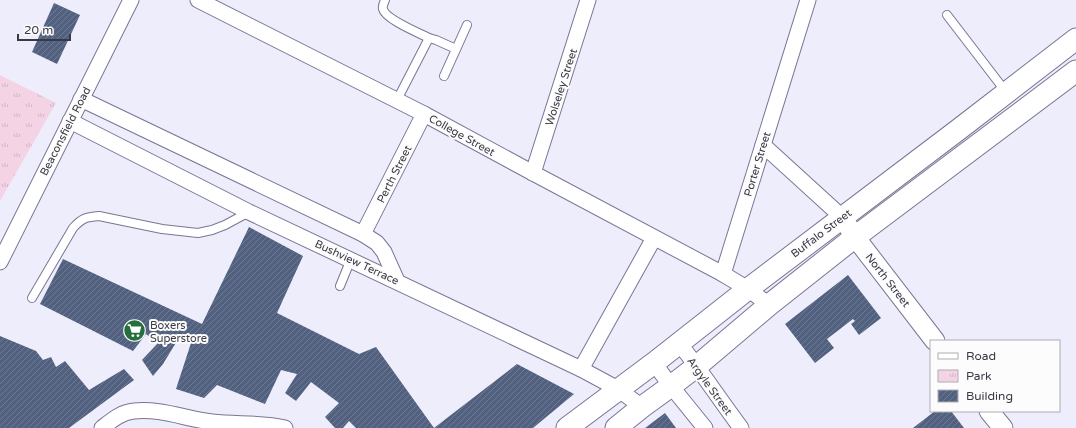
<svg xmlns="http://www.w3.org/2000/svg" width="1076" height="428" viewBox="0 0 1076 428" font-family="'Varela Round',sans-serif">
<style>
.park{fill:url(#park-tufts)}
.building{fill:url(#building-hatch)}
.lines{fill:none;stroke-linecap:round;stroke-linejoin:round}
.service-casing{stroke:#797694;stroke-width:10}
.minor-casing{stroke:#797694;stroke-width:17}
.tertiary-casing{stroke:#797694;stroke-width:21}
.secondary-casing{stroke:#797694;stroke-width:23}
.service{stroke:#fff;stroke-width:8}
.minor{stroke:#fff;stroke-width:15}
.tertiary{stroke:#fff;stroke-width:19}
.secondary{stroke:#fff;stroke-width:21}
.labels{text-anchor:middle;stroke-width:4;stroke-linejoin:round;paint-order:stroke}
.street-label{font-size:11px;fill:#393845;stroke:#fcfcfc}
.poi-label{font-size:11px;fill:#393845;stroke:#fcfcfc;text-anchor:start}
</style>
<defs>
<pattern id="park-tufts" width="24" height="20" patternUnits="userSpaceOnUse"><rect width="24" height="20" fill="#f4d3e4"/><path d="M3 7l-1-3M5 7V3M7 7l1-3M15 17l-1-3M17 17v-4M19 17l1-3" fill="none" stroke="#d2b6c5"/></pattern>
<pattern id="building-hatch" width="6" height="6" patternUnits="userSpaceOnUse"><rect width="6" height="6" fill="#51617f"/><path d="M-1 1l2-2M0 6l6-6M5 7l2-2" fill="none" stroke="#6e7a91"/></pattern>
</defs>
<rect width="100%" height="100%" fill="#eeedfb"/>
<polygon class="park" points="0,75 56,103 0,201"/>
<g class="building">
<polygon points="54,3 80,15 57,64 32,52"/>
<polygon points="249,227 303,256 277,313 359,354 376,347 434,428 517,364 574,394 533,428 356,428 349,421 343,428 335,428 325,417 339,403 311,382 296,401 285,393 297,374 281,370 265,404 217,385 204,398 176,389 191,343 180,336 163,364 153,376 142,360 158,343 146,334 133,351 40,304 63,259 202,324"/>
<polygon points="848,275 881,318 859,335 851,324 855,321 853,319 827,339 834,348 815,363 785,324"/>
<polygon points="0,336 36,351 43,360 51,357 56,367 65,361 89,390 124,369 134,380 69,428 0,428"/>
<polygon points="935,411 951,411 964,428 913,428"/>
<polygon points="665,413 676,428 645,428"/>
</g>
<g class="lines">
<defs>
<g id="service">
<path d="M385,0C384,3 382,6 383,9C385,19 419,33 429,38"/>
<polyline points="947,15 1006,92"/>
<polyline points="444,76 467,25"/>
<polyline points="397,100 429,38 436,40 456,49"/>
<polyline points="340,286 351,259"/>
<path d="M32,298L73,228C82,218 86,217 99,216L162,229L198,233L212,230L225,225L249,212"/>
</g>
<g id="minor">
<polyline points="198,0 424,114 533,173 723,274"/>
<polyline points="81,99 363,234 377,243 384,252 397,281"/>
<polyline points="70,121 249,212 581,369 618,389 642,407"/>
<polyline points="763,145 842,217"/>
<polyline points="533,173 588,0"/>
<polyline points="363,234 424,114"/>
<polyline points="0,262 131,0"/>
<polyline points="769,305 748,289 723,274 808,0"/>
<path d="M679,343C701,371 720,400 741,428"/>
<polyline points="654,363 671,386 705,428"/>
<polyline points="581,369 654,238"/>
<path d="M102,428C111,421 121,412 134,411C160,408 186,419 212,422C236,425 261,422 285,428"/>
</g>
<g id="tertiary">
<polyline points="842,217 855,237 935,341"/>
<polyline points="989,411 1003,428"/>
</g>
<g id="secondary">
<polyline points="567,428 654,363 748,289 958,130 1076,39"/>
<polyline points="616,428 642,407 671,386 697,366 769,305 855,237 1076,71"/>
</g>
</defs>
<use href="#service" class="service-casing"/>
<use href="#minor" class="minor-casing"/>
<use href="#tertiary" class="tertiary-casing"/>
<use href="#secondary" class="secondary-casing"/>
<use href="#service" class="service"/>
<use href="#minor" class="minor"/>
<use href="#tertiary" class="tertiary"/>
<use href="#secondary" class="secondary"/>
</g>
<defs>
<symbol id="supermarket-disc" viewBox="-11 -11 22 22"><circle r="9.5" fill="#256f3d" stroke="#fcfcfc"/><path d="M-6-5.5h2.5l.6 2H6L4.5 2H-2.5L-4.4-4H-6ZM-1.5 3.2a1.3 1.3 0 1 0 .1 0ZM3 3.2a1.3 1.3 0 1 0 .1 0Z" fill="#fff"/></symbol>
</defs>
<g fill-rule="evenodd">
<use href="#supermarket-disc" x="122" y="318" width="25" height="25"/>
</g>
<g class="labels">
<g class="street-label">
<text transform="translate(561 87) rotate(-72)" y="4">Wolseley Street</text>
<text transform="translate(65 131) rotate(-63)" y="4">Beaconsfield Road</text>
<text transform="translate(462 135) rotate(29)" y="4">College Street</text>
<text transform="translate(757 164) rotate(-73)" y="4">Porter Street</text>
<text transform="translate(394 174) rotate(-63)" y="4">Perth Street</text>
<text transform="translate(821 233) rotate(-37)" y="4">Buffalo Street</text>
<text transform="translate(357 262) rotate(25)" y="4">Bushview Terrace</text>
<text transform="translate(888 280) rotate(52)" y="4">North Street</text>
<text transform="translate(710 386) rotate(54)" y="4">Argyle Street</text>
</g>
<g class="poi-label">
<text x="150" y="329">Boxers<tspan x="150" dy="13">Superstore</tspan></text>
</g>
</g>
<rect x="930" y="340" width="130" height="72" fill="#fcfcfc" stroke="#aeaeb3"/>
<rect x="938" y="353" width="20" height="6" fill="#ffffff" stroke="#aeaeb3"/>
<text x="966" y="360" font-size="12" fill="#393845">Road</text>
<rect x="938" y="370" width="20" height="12" fill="url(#park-tufts)" stroke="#aeaeb3"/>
<text x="966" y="380" font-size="12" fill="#393845">Park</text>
<rect x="938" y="390" width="20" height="12" fill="url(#building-hatch)" stroke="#aeaeb3"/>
<text x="966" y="400" font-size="12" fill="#393845">Building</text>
<path d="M18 34v6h52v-6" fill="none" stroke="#393845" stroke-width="2"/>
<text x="24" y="34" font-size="12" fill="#393845" stroke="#fcfcfc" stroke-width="3" paint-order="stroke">20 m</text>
</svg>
